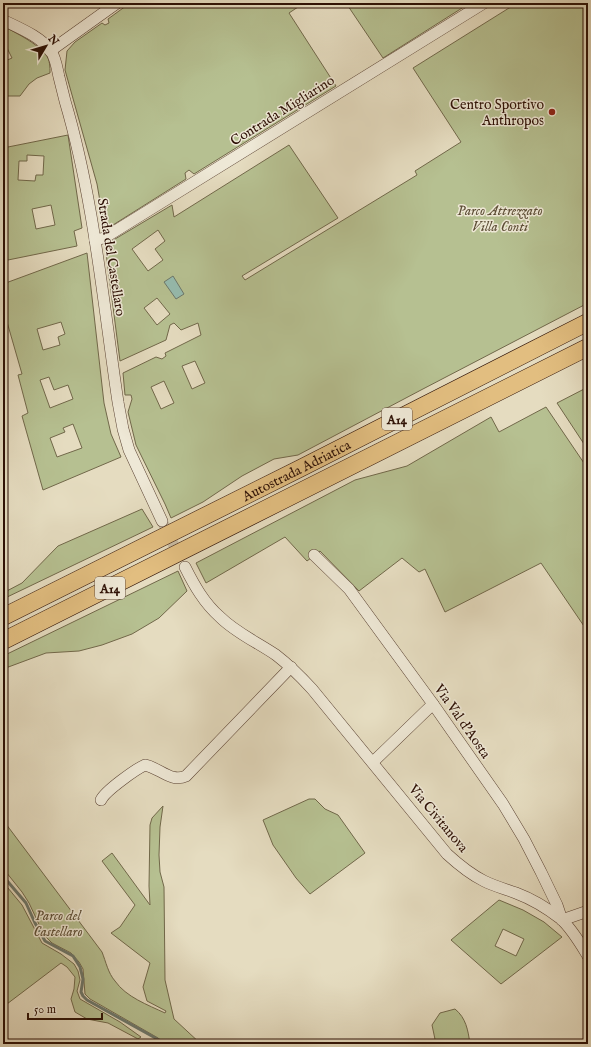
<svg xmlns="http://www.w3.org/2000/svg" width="591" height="1047" viewBox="0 0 591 1047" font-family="'IM FELL English',serif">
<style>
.green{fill:#b6c091;stroke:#71684a;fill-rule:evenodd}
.water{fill:#96bcaf;stroke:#6c776b}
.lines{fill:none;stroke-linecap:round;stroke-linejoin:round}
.stream{stroke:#6c776b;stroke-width:3}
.minor-tunnel{stroke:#c9bda4;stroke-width:11;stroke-dasharray:11 5.5;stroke-linecap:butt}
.minor-casing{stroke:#5a4233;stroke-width:12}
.highway-casing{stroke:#2c0f04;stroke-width:18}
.minor{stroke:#eee8d6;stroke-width:11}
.highway{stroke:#e2be80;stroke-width:17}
.poi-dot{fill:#8f2418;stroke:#eee8d6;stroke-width:1.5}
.labels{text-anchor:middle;stroke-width:3;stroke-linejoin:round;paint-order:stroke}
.shield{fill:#eee8d6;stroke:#665043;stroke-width:1}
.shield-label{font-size:13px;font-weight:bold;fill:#2c0f04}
.poi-label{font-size:14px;fill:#2c0f04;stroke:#eee8d6;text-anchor:end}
.street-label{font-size:14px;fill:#2c0f04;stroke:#eee8d6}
.park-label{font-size:14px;font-style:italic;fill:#5c4d35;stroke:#eee8d6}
</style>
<rect width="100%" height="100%" fill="#e5dcc0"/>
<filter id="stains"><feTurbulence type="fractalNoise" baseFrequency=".005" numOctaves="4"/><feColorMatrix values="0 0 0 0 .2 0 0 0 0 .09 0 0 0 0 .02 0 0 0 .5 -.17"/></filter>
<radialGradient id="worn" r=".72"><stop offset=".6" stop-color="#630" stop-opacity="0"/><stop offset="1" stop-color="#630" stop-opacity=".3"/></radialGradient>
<g class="green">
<polygon points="130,3 304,3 289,13 336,86 194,174 189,170 185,173 186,179 105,230 97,184 65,70 67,51 75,42 102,23 105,25 109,23 108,19"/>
<polygon points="346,3 470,3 383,58"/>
<path d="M517,3H588V303L421,390L298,455L274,459L242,476L203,502L171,518L165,504L136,445L128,412L132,399L131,395H125L123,373L156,357L162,359L166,356L165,353L201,335L198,323L181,330L174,323L170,325L166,340L120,361L105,245L172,205L174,217L289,145L338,218L242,276L245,280L417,175L415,171L461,142L413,68ZM158,230L165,241L155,249L163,260L148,271L132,249ZM157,298L170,314L157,325L144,308ZM195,361L205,383L192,389L182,366ZM164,381L174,403L161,409L151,387Z"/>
<path d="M3,26C16,33 37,43 46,55C50,60 50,67 50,73L37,78L29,84L20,96H4L3,97V93L5,92L3,87V62L12,58L3,40Z"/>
<path d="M68,135L82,228L74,231L77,246L3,261V148ZM27,155L44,156L43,175H36L35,181L18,180L19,161H27ZM51,205L55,225L36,229L32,209Z"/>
<path d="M87,253L104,403L111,434L121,457L43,490L22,416L28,413L18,375L22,374L3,308V284ZM61,322L65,334L58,337L60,345L43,350L37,329ZM49,377L54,390L68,385L73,399L50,408L40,380ZM73,424L82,448L57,457L50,438L65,432L63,428Z"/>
<polygon points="588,387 588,450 557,403"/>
<polygon points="546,407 588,469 588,632 541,563 445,612 425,569 419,572 402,558 359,591 320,551 307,561 285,537 206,583 196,563 355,480 407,466 491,417 499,432"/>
<polygon points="142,509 153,527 3,599 3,593 22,583 58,546"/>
<polygon points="178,571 187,591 159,618 132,634 102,645 79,651 46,653 3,669 3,656"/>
<polygon points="309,799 315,799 325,809 338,815 365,853 310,894 296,878 273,845 263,820"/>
<path d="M163,806L160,827L159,855L160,872L164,887L165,980L174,1019L201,1044H165L158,1038L90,999L85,994L83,969L79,962L71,953L52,943L44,935L29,903L22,892L6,872L3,867V820L102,952C106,962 108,973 115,981C126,997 148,1005 165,1013L166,1011L147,1001L143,987L150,963L111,933L120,927L135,905L102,861L112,853L150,905L149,886L150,825L152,818Z"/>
<polygon points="3,882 22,905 42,943 61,954 74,964 78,971 80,980 77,991 80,999 120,1022 141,1037 138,1039 108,1023 87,1019 75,1012 71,999 74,989 75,977 67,967 61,963 3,1007"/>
<path d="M499,900L523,910L544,922L562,937L501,984L451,940ZM503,929L524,939L516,956L495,946Z"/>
<path d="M455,1009C466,1018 468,1030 470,1044H436L432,1025L440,1013Z"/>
</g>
<polygon class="water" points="173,276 184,294 176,299 164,282"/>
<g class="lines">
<polyline class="stream" points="3,876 26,903 35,923 45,941 73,956 80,967 83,979 81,992 83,996 87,1000 159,1040 162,1044"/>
<polyline class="minor-tunnel" points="162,521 180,558"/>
<defs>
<g id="minor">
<path d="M3,20C19,28 40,36 51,51C56,59 57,68 59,77C61,85 63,93 65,101C94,199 103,302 118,402L123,429L129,450L162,521"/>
<polyline points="50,51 117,3"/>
<polyline points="95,240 104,238 146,212 484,3"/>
<polyline points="314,555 349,589 433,704 503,804 524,839 541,872 557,905 562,920"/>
<path d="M185,567C194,585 204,603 220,617C236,633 257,642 276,655C289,665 301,677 312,689L447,854C459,865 470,874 484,881C494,886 505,889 516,893C532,899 547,908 561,919C572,929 580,943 588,956"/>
<polyline points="373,762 433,704"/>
<path d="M101,800C105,791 136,769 145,765C160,768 171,783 186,776L291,667"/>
<polyline points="562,920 588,911"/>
</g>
<g id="highway">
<path id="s1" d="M3,617L301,468L588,322"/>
<polyline points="3,641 588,347"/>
</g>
</defs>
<use href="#minor" class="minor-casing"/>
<use href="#highway" class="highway-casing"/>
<use href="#minor" class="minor"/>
<use href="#highway" class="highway"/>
</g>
<circle class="poi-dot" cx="552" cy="112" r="4"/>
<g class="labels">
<g class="shield">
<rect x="382" y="408" width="30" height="22" rx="3"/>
<rect x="95" y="577" width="30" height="22" rx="3"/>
</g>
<g class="shield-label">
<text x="397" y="424">A14</text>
<text x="110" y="593">A14</text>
</g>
<g class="poi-label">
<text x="544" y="109">Centro Sportivo<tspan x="544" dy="16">Anthropos</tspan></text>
</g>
<g class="street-label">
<text transform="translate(282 110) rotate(-32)" y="5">Contrada Migliarino</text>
<text transform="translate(112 257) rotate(81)" y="5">Strada del Castellaro</text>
<text dy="5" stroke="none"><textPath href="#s1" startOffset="328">Autostrada Adriatica</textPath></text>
<text transform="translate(463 721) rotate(55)" y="5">Via Val d'Aosta</text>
<text transform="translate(439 818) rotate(50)" y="5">Via Civitanova</text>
</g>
<g class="park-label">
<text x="500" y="215">Parco Attrezzato<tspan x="500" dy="16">Villa Conti</tspan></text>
<text x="58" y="920">Parco del<tspan x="58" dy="16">Castellaro</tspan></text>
</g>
</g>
<rect width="591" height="1047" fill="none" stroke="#e5dcc0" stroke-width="16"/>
<rect x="4" y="4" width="583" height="1039" fill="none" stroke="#2c0f04" stroke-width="2"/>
<rect x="8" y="8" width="575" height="1031" fill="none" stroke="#2c0f04"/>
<g transform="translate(46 46) rotate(52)" stroke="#eee8d6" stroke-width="3" paint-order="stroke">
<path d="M0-3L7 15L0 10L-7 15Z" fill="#2c0f04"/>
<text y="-6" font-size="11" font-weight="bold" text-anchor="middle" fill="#2c0f04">N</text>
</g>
<path d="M28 1013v6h74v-6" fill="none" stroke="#2c0f04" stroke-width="2"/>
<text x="34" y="1013" font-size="12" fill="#2c0f04" stroke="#eee8d6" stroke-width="3" paint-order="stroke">50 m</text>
<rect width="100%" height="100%" filter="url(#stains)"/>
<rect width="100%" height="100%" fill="url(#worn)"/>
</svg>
